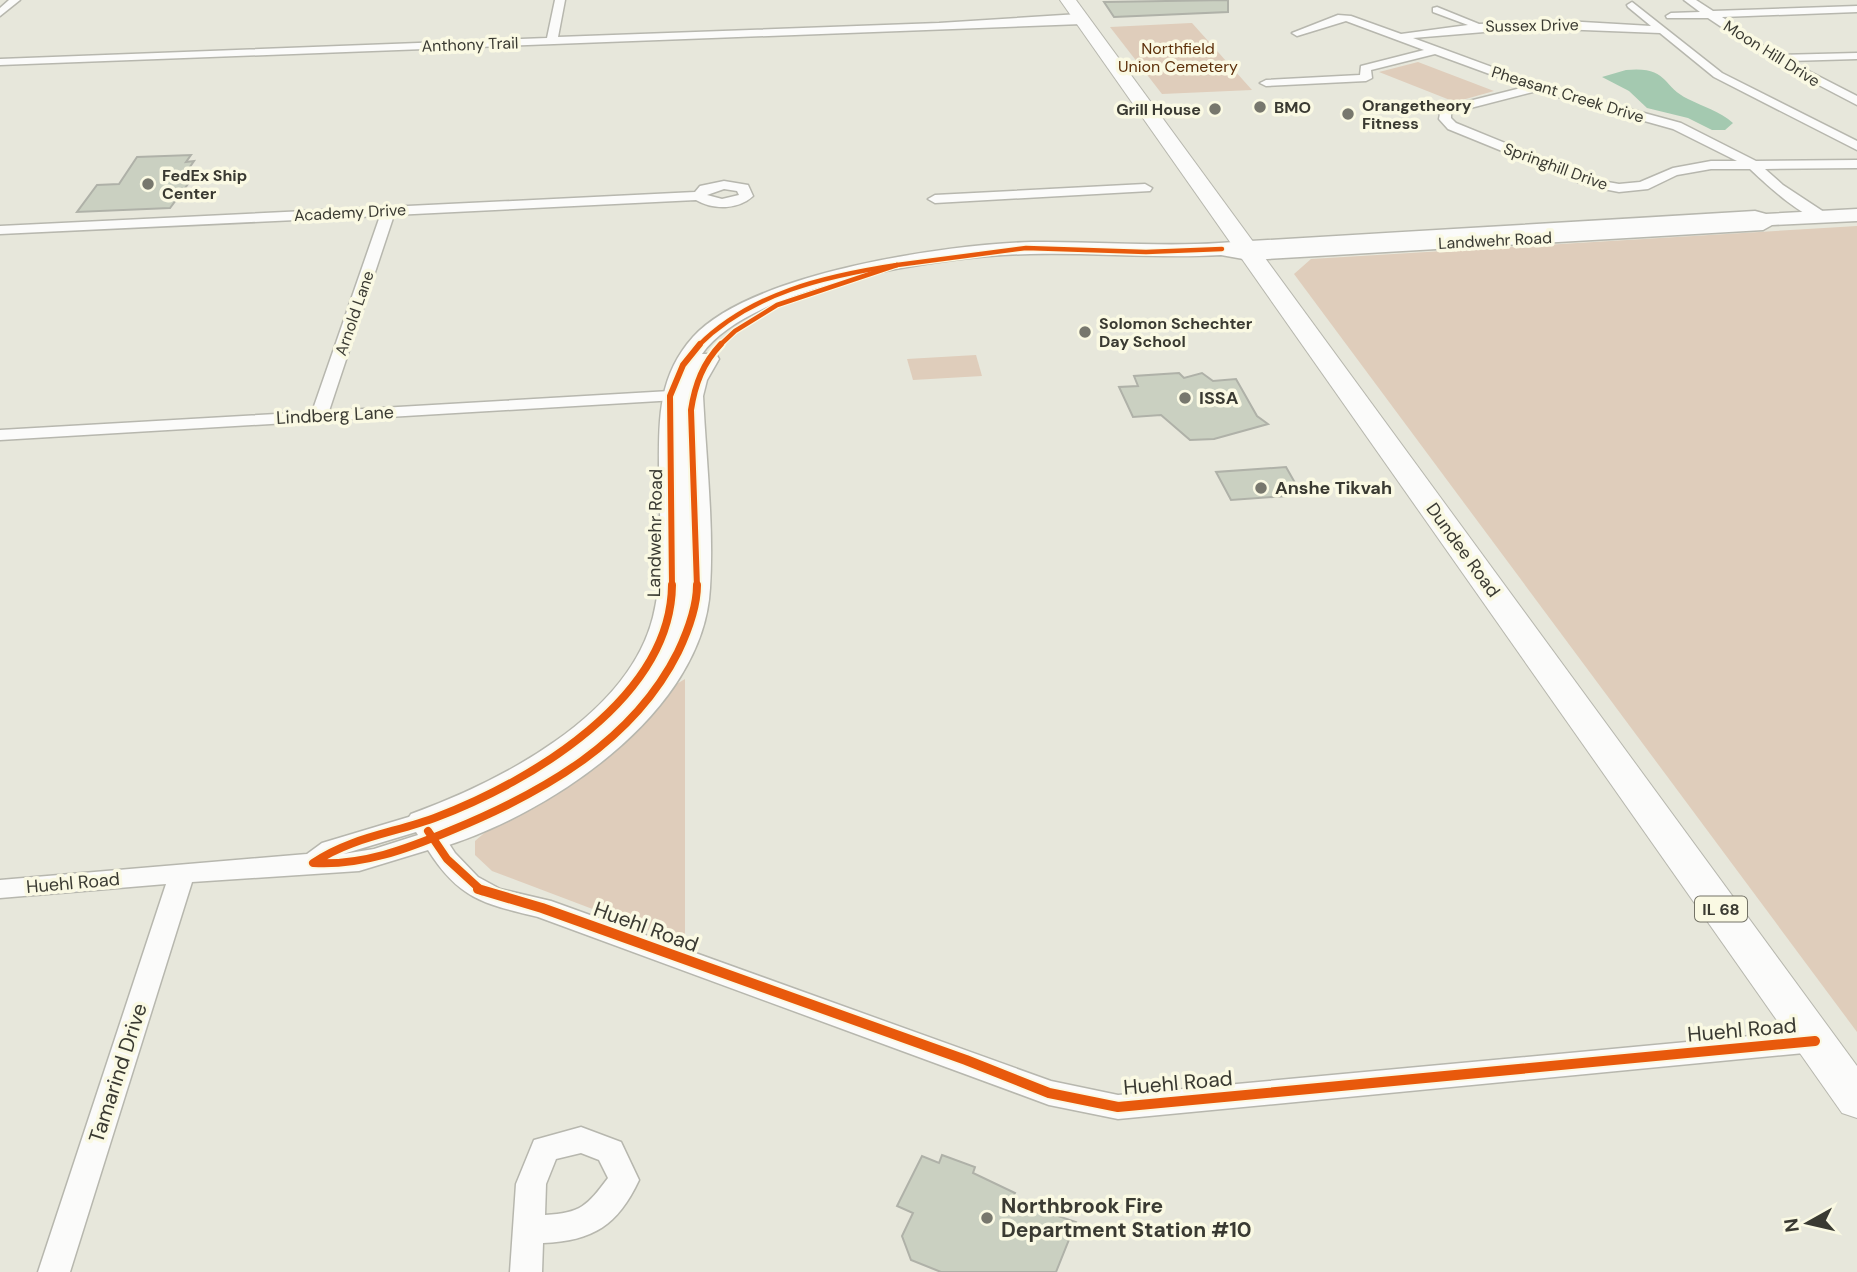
<svg xmlns="http://www.w3.org/2000/svg" width="1857" height="1272" viewBox="0 0 1857 1272" font-family="'DM Sans',sans-serif">
<style>
.green{fill:#dfcdbb}
.water{fill:#a4c9b0}
.building{fill:#cad0c1;stroke:#afb1a8;stroke-width:2}
.lines{fill:none;stroke-linecap:round;stroke-linejoin:round}
.street-casing{stroke:#b7b7ae;stroke-width:3}
.secondary-casing{stroke:#b7b7ae;stroke-width:3}
.primary-casing{stroke:#b7b7ae;stroke-width:2}
.street{fill:#fbfbfa;fill-rule:evenodd}
.secondary{fill:#fbfbfa;fill-rule:evenodd}
.primary{fill:#fbfbfa;fill-rule:evenodd}
.cycleway-far3-casing{stroke:#faf9e3;stroke-width:7}
.cycleway-far2-casing{stroke:#faf9e3;stroke-width:10}
.cycleway-far1-casing{stroke:#faf9e3;stroke-width:12}
.cycleway-casing{stroke:#faf9e3;stroke-width:14}
.cycleway-far3{stroke:#e8590c;stroke-width:4.5}
.cycleway-far2{stroke:#e8590c;stroke-width:6}
.cycleway-far1{stroke:#e8590c;stroke-width:8}
.cycleway{stroke:#e8590c;stroke-width:10}
.poi-dot{fill:#77776d;stroke:#faf9e3;stroke-width:2.5}
.labels{text-anchor:middle;stroke-width:7;stroke-linejoin:round;paint-order:stroke}
.far-street-label{font-size:16px;fill:#3a3a32;stroke:#faf9e3}
.far-park-label{font-size:16px;fill:#5d300b;stroke:#faf9e3}
.far-poi-label{font-size:16px;font-weight:bold;fill:#3a3a32;stroke:#faf9e3;text-anchor:start}
.shield{fill:#faf9e3;stroke:#747367;stroke-width:2}
.shield-label{font-size:16px;font-weight:bold;fill:#3a3a32}
.poi-label{font-size:18px;font-weight:bold;fill:#3a3a32;stroke:#faf9e3;text-anchor:start}
.street-label{font-size:18px;fill:#3a3a32;stroke:#faf9e3}
.near-street-label{font-size:21px;fill:#3a3a32;stroke:#faf9e3}
.near-poi-label{font-size:21px;font-weight:bold;fill:#3a3a32;stroke:#faf9e3;text-anchor:start}
</style>
<rect width="100%" height="100%" fill="#e7e7db"/>
<g class="green">
<polygon points="1191,23 1192,23 1252,90 1162,94 1110,27"/>
<polygon points="1418,62 1494,91 1455,102 1379,72"/>
<polygon points="1857,226 1857,1032 1294,274 1311,259"/>
<polygon points="976,355 982,376 913,380 907,359"/>
<polygon points="685,679 685,944 492,871 475,855 475,841 490,828 665,691"/>
</g>
<path class="water" d="M1626,70C1669,66 1661,86 1688,99C1704,107 1719,111 1733,123L1725,130H1712L1688,118L1647,108L1629,91L1602,77Z"/>
<g class="building">
<polygon points="1228,0 1228,12 1114,17 1104,2"/>
<polygon points="191,155 186,162 194,161 180,181 191,180 170,208 77,212 97,185 119,184 137,157"/>
<polygon points="1179,373 1184,378 1202,373 1213,381 1236,379 1257,416 1268,424 1214,439 1190,440 1161,415 1133,417 1119,387 1138,386 1134,376"/>
<polygon points="1286,467 1302,495 1231,500 1216,472"/>
<polygon points="942,1155 975,1167 973,1173 1015,1193 1011,1200 1076,1222 1056,1272 941,1272 911,1260 902,1236 913,1213 897,1206 922,1156 939,1163"/>
</g>
<g class="lines">
<defs>
<g id="street">
<polygon points="9,0 20,0 0,16 0,8"/>
<polygon points="555,0 565,0 558,37 939,23 1079,14 1087,21 1082,24 0,65 0,59 547,38"/>
<polygon points="1684,0 1696,0 1713,11 1857,6 1857,12 1722,17 1777,55 1857,53 1857,59 1789,61 1857,96 1857,105 1771,60 1708,18 1667,18 1666,16 1671,13 1700,12"/>
<path d="M1632,2L1722,73L1857,141V150L1714,77L1660,33L1533,28L1413,38L1541,85L1681,123L1756,161L1857,160V168L1765,169L1783,185L1827,214V220C1808,224 1764,182 1750,169H1711L1677,175L1648,189L1619,192L1588,186L1448,129L1439,119L1441,108L1525,87L1435,54L1371,70L1372,78L1366,81L1266,86L1260,83L1266,80L1360,75L1361,66L1424,50L1346,21L1297,36L1292,33L1338,15L1351,16L1401,34L1468,25L1433,12V8L1437,7L1479,24L1565,21L1651,26L1628,7L1627,5ZM1537,91L1673,129L1737,161H1711L1673,168L1640,182L1619,184L1596,180L1456,123L1451,118V113Z"/>
<path d="M724,181L748,185L753,196C738,210 713,210 696,200L394,215L329,411L670,391L676,392L678,396L676,400L0,440V430L312,412L380,216L0,234V226L695,192L700,186ZM724,189L737,191L739,195L722,199L707,195Z"/>
<polygon points="1145,184 1152,188 1150,191 935,203 928,199 935,195"/>
<path d="M422,813L431,816L455,853L478,877L500,889L551,901L1051,1081L1118,1095L1815,1030L1825,1033L1829,1041L1825,1049L1815,1052L1118,1119L1049,1105L538,917C484,904 459,899 428,850L359,871L192,882L70,1272H38L166,884L0,898V880L307,854L322,843ZM416,832L418,835L374,849L343,854Z"/>
<path d="M581,1127L621,1142L639,1180C618,1225 593,1241 543,1243L542,1272H510L516,1184L534,1140ZM581,1153L599,1160L608,1178C587,1206 581,1213 545,1215L546,1184L556,1159Z"/>
</g>
<path id="secondary" d="M1857,209V221L1772,225L1763,230L1249,260L1221,255C1157,259 1094,252 1030,254C947,255 752,284 702,354H716L719,359L707,380L703,396C706,458 714,527 710,588C704,713 547,816 439,848L427,844L423,836L425,833L411,830L406,822L411,814C499,782 628,717 653,617C665,569 659,514 659,464C659,416 659,375 693,337C751,273 947,244 1032,242C1094,241 1157,247 1219,243C1398,232 1576,222 1755,211L1766,214Z"/>
<polygon id="primary" points="1060,0 1076,0 1857,1066 1857,1118 1842,1113"/>
</defs>
<use href="#street" class="street-casing"/>
<use href="#secondary" class="secondary-casing"/>
<use href="#primary" class="primary-casing"/>
<use href="#street" class="street"/>
<use href="#secondary" class="secondary"/>
<use href="#primary" class="primary"/>
<defs>
<g id="cycleway-far3">
<polyline points="897,265 1026,248 1146,252 1222,249"/>
<path d="M698,346C751,293 825,276 897,265"/>
<polyline points="719,346 735,331 777,305 897,265"/>
</g>
<g id="cycleway-far2">
<polyline points="672,587 670,396 683,365 700,344"/>
<path d="M697,587L691,410C695,384 703,363 721,344"/>
</g>
<g id="cycleway-far1">
<path d="M672,585C671,698 530,782 437,817C395,833 351,837 313,863C362,866 407,849 452,830C542,793 633,742 678,652C687,633 697,607 697,585"/>
<polyline points="428,831 447,859 482,891"/>
</g>
<polyline id="cycleway" points="478,889 542,908 966,1060 1049,1093 1118,1107 1815,1041"/>
</defs>
<use href="#cycleway-far3" class="cycleway-far3-casing"/>
<use href="#cycleway-far2" class="cycleway-far2-casing"/>
<use href="#cycleway-far1" class="cycleway-far1-casing"/>
<use href="#cycleway" class="cycleway-casing"/>
<use href="#cycleway-far3" class="cycleway-far3"/>
<use href="#cycleway-far2" class="cycleway-far2"/>
<use href="#cycleway-far1" class="cycleway-far1"/>
<use href="#cycleway" class="cycleway"/>
</g>
<g class="poi-dot">
<circle cx="1260" cy="107" r="7"/>
<circle cx="1215" cy="109" r="7"/>
<circle cx="1348" cy="114" r="7"/>
<circle cx="148" cy="184" r="7"/>
<circle cx="1085" cy="332" r="7"/>
<circle cx="1185" cy="398" r="7"/>
<circle cx="1261" cy="488" r="7"/>
<circle cx="987" cy="1218" r="7"/>
</g>
<g class="labels">
<g class="far-street-label">
<text transform="translate(1532 25) rotate(-1)" y="6">Sussex Drive</text>
<text transform="translate(470 44) rotate(-2)" y="6">Anthony Trail</text>
<text transform="translate(1772 53) rotate(32)" y="6">Moon Hill Drive</text>
<text transform="translate(1568 94) rotate(17)" y="6">Pheasant Creek Drive</text>
<text transform="translate(1556 166) rotate(20)" y="6">Springhill Drive</text>
<text transform="translate(350 212) rotate(-3)" y="6">Academy Drive</text>
<text transform="translate(1495 240) rotate(-3)" y="6">Landwehr Road</text>
<text transform="translate(354 313) rotate(-71)" y="6">Arnold Lane</text>
</g>
<g class="far-park-label">
<text x="1178" y="54">Northfield<tspan x="1178" dy="18">Union Cemetery</tspan></text>
</g>
<g class="far-poi-label">
<text x="1362" y="111">Orangetheory<tspan x="1362" dy="18">Fitness</tspan></text>
<text x="1274" y="113">BMO</text>
<text x="1201" y="115" text-anchor="end">Grill House</text>
<text x="162" y="181">FedEx Ship<tspan x="162" dy="18">Center</tspan></text>
<text x="1099" y="329">Solomon Schechter<tspan x="1099" dy="18">Day School</tspan></text>
</g>
<rect class="shield" x="1695" y="896.5" width="52" height="25" rx="5"/>
<g class="shield-label">
<text x="1721" y="915">IL 68</text>
</g>
<g class="poi-label">
<text x="1199" y="404">ISSA</text>
<text x="1275" y="494">Anshe Tikvah</text>
</g>
<g class="street-label">
<text transform="translate(335 415) rotate(-3)" y="6">Lindberg Lane</text>
<text transform="translate(655 533) rotate(-89)" y="6">Landwehr Road</text>
<text transform="translate(1463 550) rotate(54)" y="6">Dundee Road</text>
<text transform="translate(73 883) rotate(-5)" y="6">Huehl Road</text>
</g>
<g class="near-street-label">
<text transform="translate(646 927) rotate(20)" y="7">Huehl Road</text>
<text transform="translate(1742 1030) rotate(-5)" y="7">Huehl Road</text>
<text transform="translate(118 1073) rotate(-72)" y="7">Tamarind Drive</text>
<text transform="translate(1178 1083) rotate(-5)" y="7">Huehl Road</text>
</g>
<g class="near-poi-label">
<text x="1001" y="1213">Northbrook Fire<tspan x="1001" dy="24">Department Station #10</tspan></text>
</g>
</g>
<g transform="translate(1808 1223) rotate(262)" stroke="#faf9e3" stroke-width="5" paint-order="stroke">
<path d="M0-5L12 26L0 18L-12 26Z" fill="#3a3a32"/>
<text y="-10" font-size="19" font-weight="bold" text-anchor="middle" fill="#3a3a32">N</text>
</g>
</svg>
